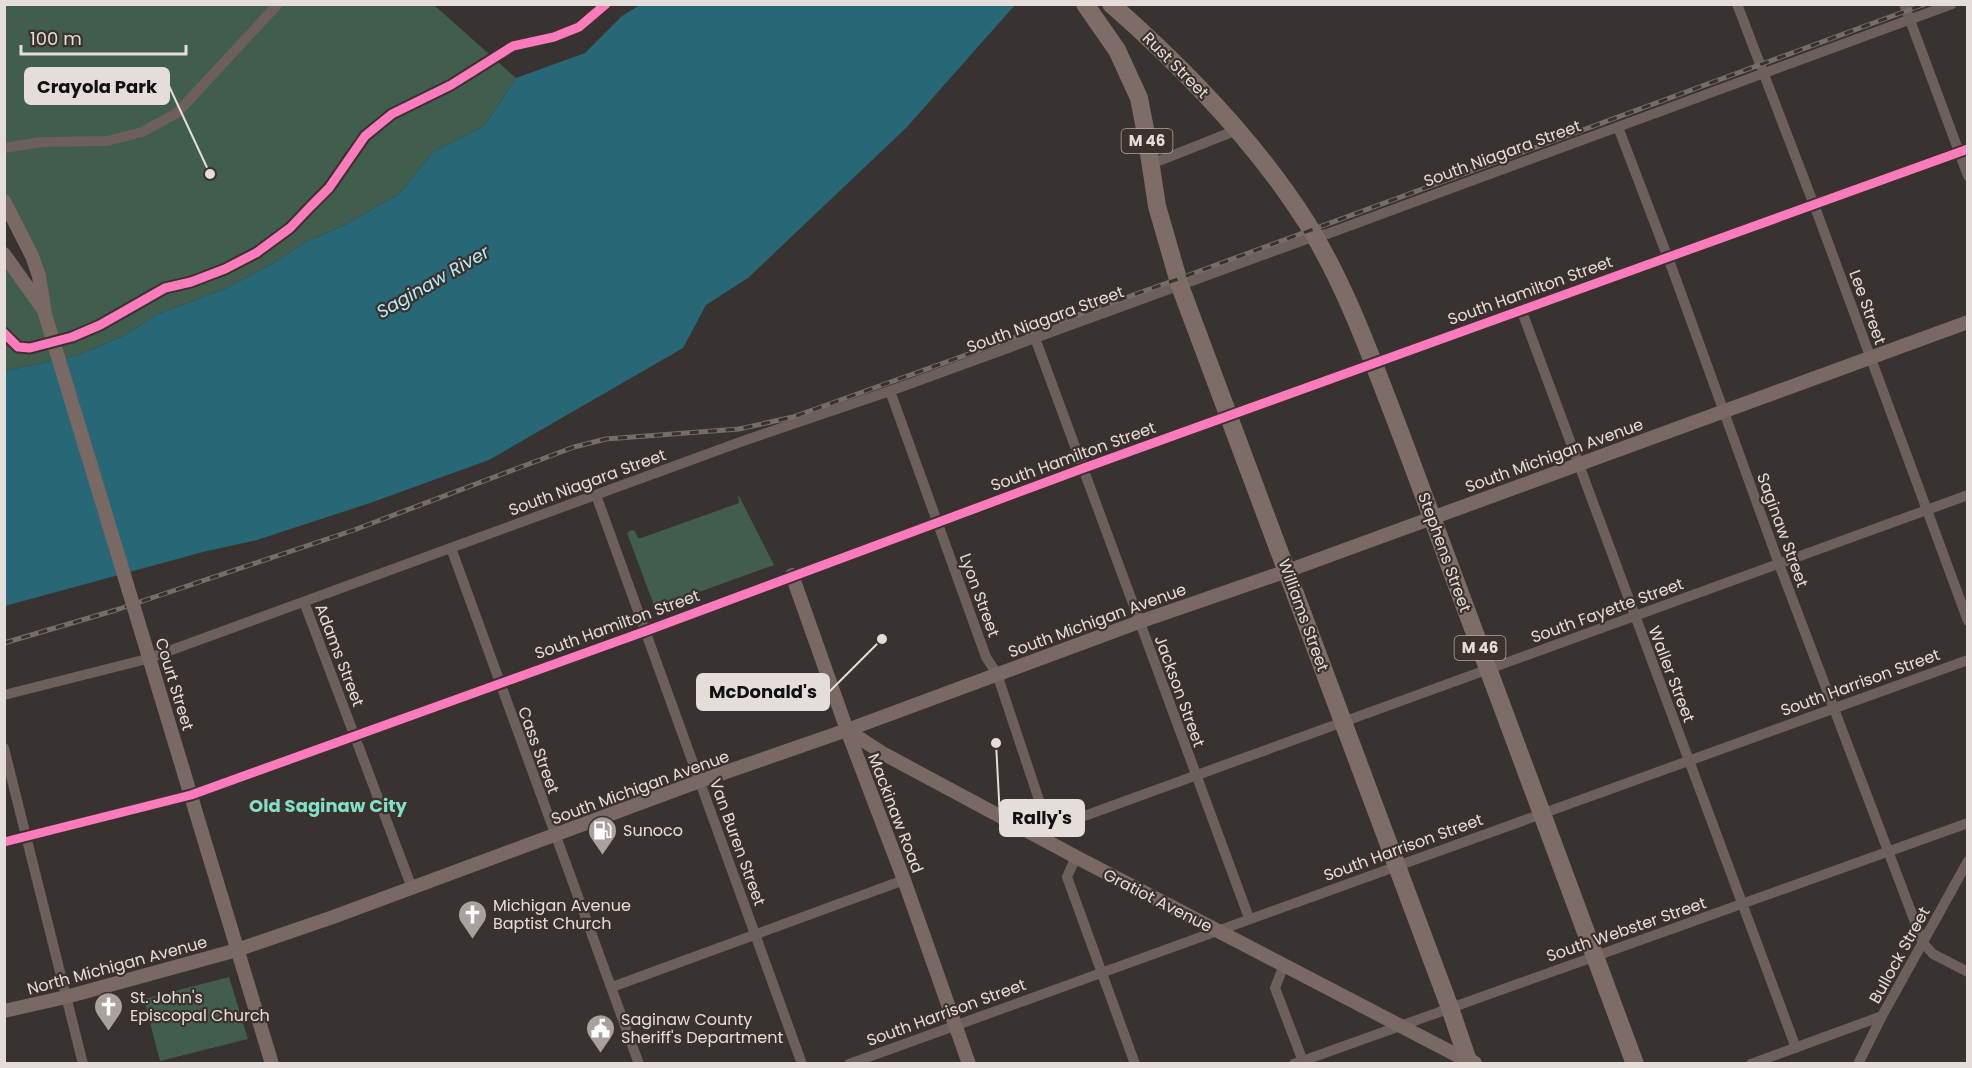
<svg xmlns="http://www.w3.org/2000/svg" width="1972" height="1068" viewBox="0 0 1972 1068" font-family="Poppins,sans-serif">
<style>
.green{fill:#405d4d}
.water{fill:#286775}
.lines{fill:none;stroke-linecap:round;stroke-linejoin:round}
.street{stroke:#6d5f5b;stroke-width:10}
.secondary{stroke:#796864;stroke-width:14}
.highway{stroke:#7e6c66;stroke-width:18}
.rail-casing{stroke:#756d6a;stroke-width:5}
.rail{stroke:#3c312d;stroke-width:3;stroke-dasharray:9;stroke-linecap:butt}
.secondary-bridge{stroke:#796864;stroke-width:14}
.cycleway-casing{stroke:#3c312d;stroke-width:13}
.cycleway{stroke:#fd7abc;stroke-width:9}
.labels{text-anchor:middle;stroke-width:4.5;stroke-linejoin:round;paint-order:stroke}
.shield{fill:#3c312d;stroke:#b2a9a6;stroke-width:1.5}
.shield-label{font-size:15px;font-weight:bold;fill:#e4ddda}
.street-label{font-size:16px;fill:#e4ddda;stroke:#3c312d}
.poi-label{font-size:16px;fill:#e4ddda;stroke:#3c312d;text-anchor:start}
.water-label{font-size:18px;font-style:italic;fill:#b4ecfc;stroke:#3c312d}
.neighbourhood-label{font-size:18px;font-weight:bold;fill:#7fe1c8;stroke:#3c312d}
.leader{fill:none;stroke:#e4ddda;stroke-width:2}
.callout-dot{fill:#e4ddda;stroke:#3c312d;stroke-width:2}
.callout{fill:#e4ddda;stroke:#e4ddda;stroke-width:2}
.callout-label{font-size:18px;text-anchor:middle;font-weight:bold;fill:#111}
</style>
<rect width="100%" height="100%" fill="#383230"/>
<g class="green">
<polygon points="5,5 434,5 516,78 484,126 432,153 399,194 343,226 306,242 270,265 225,289 158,314 123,336 79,355 5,371 4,254 44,312 39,276 5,201"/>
<polygon points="738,494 774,565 655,608 627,533 632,530 635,531 638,538 641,538 739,503"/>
<polygon points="229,977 248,1039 160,1061 144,999"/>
</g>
<polygon class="water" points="640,5 1015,5 906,128 748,278 706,305 683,348 489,460 370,503 257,540 203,552 5,606 5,371 79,355 123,336 158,314 225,289 270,265 306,242 343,226 399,194 432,153 484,126 516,78 585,53 622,16"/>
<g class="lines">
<g class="street">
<polyline points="1737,4 1819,218 1968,621"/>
<polyline points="1904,4 1968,176"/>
<polyline points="1618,127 1673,271 1779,564 1923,943 1933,954 1968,972"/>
<polyline points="4,148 41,142 107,141 142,132 177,113 278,4"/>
<polyline points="1151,164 1237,130"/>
<polyline points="1521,309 1796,1048"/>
<polyline points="1035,338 1249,918"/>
<polyline points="890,391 986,657 997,674 1042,809 1052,824 1044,839"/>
<polyline points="596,495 802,1064"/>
<polyline points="451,548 639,1064"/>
<polyline points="304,602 412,888"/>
<polyline points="4,695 147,659 743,441 890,391 1315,236 1327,234 1952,4"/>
<polyline points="4,748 83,1064"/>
<polyline points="1052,824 1065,823 1968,495"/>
<polyline points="4,842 191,795 646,631 1084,468 1968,149"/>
<polyline points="1076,857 1067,877 1135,1064"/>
<polyline points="1284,965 1275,988 1304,1064"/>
<polyline points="612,987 904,880"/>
<polyline points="849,1064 1968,660"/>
<polyline points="1294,1064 1968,823"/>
<polyline points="1751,1064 1882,1016"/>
<polyline points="1858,1064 1882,1016 1968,861"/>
</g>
<g class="secondary">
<polyline points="4,201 32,256 39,276 45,314"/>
<polyline points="4,254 43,309"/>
<polyline points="792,575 847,730 904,880 969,1064"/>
<polyline points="847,730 884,754 1076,857 1468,1061"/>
<polyline points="184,773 272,1064"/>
<polyline points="4,1011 66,997 237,950 333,917 700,781 847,730 1139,622 1287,571 1968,322"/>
</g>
<g class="highway">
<polyline points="1085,4 1117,50 1139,98 1146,134 1157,206 1180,286 1450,1008 1468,1061 1473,1064"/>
<path d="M1111,4C1184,68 1255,141 1307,223C1341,278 1364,338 1387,398C1408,452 1428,507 1448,561C1510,729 1573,896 1635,1064"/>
</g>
<defs>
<polyline id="rail" points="4,643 116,610 354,530 574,447 606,439 739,429 793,417 1178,279 1925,4"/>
</defs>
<use href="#rail" class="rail-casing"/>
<use href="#rail" class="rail"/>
<polyline class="secondary-bridge" points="45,314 184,773"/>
<defs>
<g id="cycleway">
<polyline points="4,333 18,347 30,348 72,337 100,325 165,288 191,282 225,269 256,253 290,228 310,207 329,188 365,136 392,114 451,85 513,46 554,37 579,27 606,4"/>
<polyline points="4,842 191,795 646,631 1084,468 1968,149"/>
</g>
</defs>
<use href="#cycleway" class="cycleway-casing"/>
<use href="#cycleway" class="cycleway"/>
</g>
<defs>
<symbol id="fuel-pin" viewBox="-11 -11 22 30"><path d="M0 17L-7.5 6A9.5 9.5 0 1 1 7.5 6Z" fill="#a8a19e" stroke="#3c312d"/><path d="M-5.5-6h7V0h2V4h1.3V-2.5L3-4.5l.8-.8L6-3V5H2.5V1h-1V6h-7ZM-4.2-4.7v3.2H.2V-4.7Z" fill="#fff"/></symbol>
<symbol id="church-pin" viewBox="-11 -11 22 30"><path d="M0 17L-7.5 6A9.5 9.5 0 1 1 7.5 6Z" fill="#a8a19e" stroke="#3c312d"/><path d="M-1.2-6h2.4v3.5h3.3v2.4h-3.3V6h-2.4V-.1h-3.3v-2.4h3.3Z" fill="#fff"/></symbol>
<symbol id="civic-pin" viewBox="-11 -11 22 30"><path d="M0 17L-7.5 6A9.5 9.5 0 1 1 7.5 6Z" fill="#a8a19e" stroke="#3c312d"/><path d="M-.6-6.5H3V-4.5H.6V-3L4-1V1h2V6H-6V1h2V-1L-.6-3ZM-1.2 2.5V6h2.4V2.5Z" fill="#fff"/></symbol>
</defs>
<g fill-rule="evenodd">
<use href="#fuel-pin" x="586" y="814" width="33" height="45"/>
<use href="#church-pin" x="456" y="898" width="33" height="45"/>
<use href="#church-pin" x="92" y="990" width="33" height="45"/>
<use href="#civic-pin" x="584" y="1012" width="33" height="45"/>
</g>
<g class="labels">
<g class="shield">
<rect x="1121.5" y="129" width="51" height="24" rx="4.5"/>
<rect x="1454.5" y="636" width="51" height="24" rx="4.5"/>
</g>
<g class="shield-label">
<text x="1147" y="146">M 46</text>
<text x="1480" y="653">M 46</text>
</g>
<g class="street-label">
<text transform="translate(1176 65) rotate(45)" y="6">Rust Street</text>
<text transform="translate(1502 153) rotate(-20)" y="6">South Niagara Street</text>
<text transform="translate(1530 290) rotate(-20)" y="6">South Hamilton Street</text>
<text transform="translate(1868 307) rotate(70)" y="6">Lee Street</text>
<text transform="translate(1045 319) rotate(-20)" y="6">South Niagara Street</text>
<text transform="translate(1554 455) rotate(-20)" y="6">South Michigan Avenue</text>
<text transform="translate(1073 456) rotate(-20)" y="6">South Hamilton Street</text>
<text transform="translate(587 482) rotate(-20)" y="6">South Niagara Street</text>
<text transform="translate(1783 530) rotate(70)" y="6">Saginaw Street</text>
<text transform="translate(1445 552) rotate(70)" y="6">Stephens Street</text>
<text transform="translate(980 595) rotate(70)" y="6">Lyon Street</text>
<text transform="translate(1607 610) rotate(-20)" y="6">South Fayette Street</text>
<text transform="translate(1304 615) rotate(70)" y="6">Williams Street</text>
<text transform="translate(1097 620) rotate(-20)" y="6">South Michigan Avenue</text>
<text transform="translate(617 624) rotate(-20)" y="6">South Hamilton Street</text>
<text transform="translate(340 655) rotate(69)" y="6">Adams Street</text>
<text transform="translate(1672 674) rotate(69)" y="6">Waller Street</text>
<text transform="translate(1860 682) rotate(-20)" y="6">South Harrison Street</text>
<text transform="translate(175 684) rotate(73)" y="6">Court Street</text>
<text transform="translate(1180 691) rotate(70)" y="6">Jackson Street</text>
<text transform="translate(539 750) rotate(70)" y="6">Cass Street</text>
<text transform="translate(640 787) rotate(-20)" y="6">South Michigan Avenue</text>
<text transform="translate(896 813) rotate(69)" y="6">Mackinaw Road</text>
<text transform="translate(738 842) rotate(70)" y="6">Van Buren Street</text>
<text transform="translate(1403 847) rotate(-20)" y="6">South Harrison Street</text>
<text transform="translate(1158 900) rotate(27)" y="6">Gratiot Avenue</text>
<text transform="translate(1626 929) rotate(-19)" y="6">South Webster Street</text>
<text transform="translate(1899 955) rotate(-61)" y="6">Bullock Street</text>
<text transform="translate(117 965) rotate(-15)" y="6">North Michigan Avenue</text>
<text transform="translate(946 1012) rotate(-20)" y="6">South Harrison Street</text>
</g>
<g class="poi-label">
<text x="623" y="836">Sunoco</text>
<text x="493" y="911">Michigan Avenue<tspan x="493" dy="18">Baptist Church</tspan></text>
<text x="130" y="1003">St. John's<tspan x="130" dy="18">Episcopal Church</tspan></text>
<text x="621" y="1025">Saginaw County<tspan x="621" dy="18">Sheriff's Department</tspan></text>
</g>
<g class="water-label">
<text transform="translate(433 282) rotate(-30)" y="6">Saginaw River</text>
</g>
<g class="neighbourhood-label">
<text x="328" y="812">Old Saginaw City</text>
</g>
</g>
<path class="leader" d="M210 174L169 86M882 639L829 692M996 743L1000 818"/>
<g class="callout-dot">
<circle cx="210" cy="174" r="6"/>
<circle cx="882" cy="639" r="6"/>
<circle cx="996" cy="743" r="6"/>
</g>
<g class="callout">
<rect x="25" y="68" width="144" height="36" rx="6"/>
<rect x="697" y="674" width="132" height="36" rx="6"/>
<rect x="1000" y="800" width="84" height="36" rx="6"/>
</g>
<g class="callout-label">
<text x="97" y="93">Crayola Park</text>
<text x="763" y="698">McDonald's</text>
<text x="1042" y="824">Rally's</text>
</g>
<rect width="1972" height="1068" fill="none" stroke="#e4ddda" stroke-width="12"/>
<path d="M21 45v9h165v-9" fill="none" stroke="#e4ddda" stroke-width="3"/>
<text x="30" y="45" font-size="18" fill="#e4ddda" stroke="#3c312d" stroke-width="4.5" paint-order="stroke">100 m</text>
</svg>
